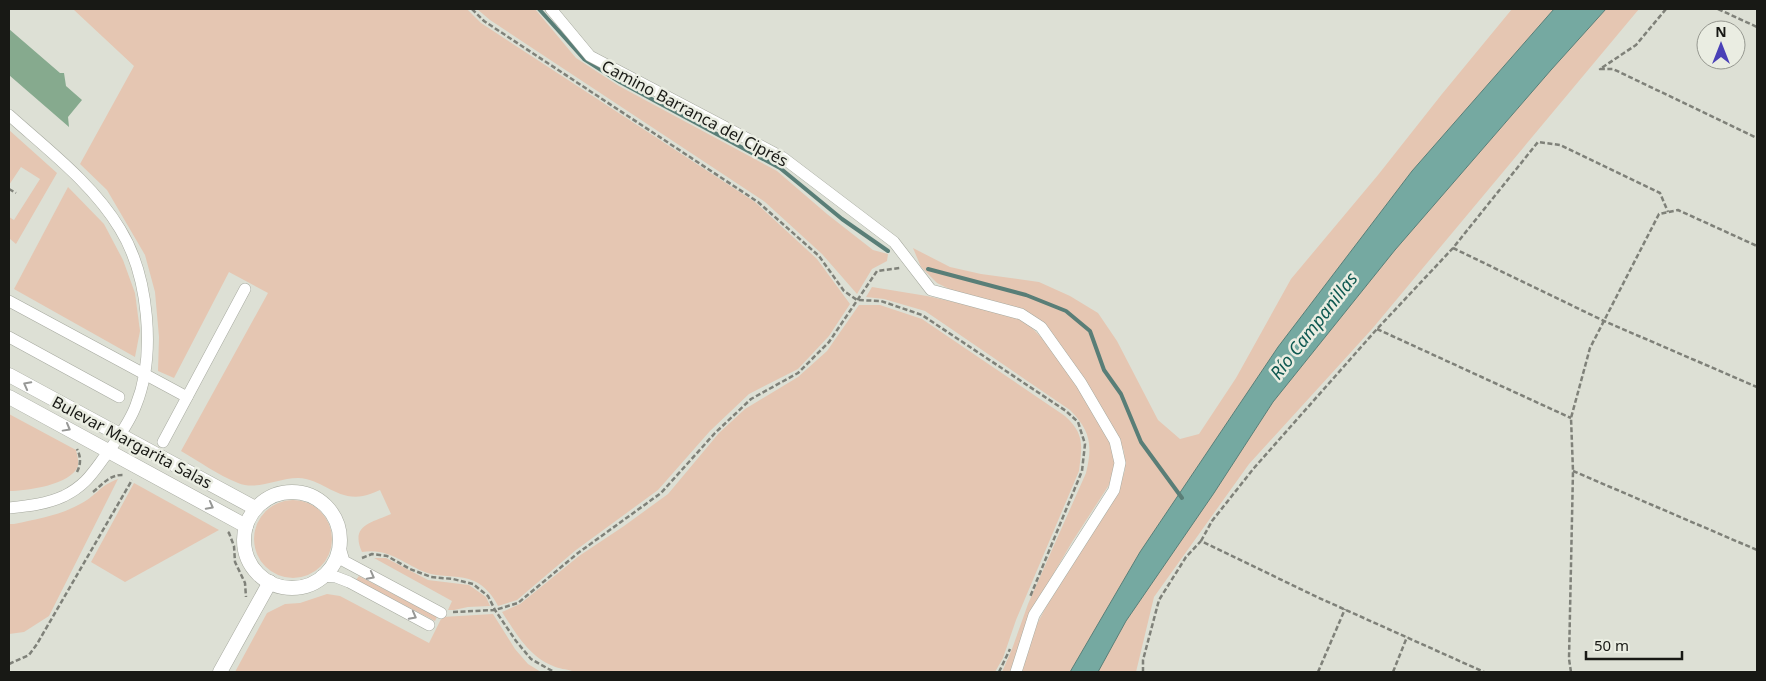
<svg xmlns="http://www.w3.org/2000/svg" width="1766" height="681" viewBox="0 0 1766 681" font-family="'Noto Sans',sans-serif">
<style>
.green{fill:#e5c6b2}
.water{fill:#75a9a1;stroke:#597e77}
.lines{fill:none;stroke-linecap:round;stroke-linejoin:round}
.stream{stroke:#597e77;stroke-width:4}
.building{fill:#86aa8e}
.minor-casing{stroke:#a6a99f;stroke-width:12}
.tertiary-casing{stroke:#a6a99f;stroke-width:15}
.path{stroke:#7f8179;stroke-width:2.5;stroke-dasharray:5 2.5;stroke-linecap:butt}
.minor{stroke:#fff;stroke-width:11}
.tertiary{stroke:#fff;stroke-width:14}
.oneway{stroke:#979896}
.labels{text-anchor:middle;stroke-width:5;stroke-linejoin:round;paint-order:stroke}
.street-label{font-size:16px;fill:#181915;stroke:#eaede2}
.water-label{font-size:18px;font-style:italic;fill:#0f5951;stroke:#eaede2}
</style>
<rect width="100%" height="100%" fill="#dde0d5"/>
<g class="green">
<path d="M73,9H467L481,23L755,202L817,259L850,304L829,336L798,369L749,394L710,431L658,490L576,550L517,600L498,606C493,596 485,586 474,581C460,575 445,577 431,574C406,567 391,547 362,552C350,525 371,523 391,514L380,490C375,492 368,495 363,496C337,501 323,479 298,478C278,478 257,491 238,483C218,475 200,462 181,451L268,293L229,272L174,378L158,371L159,337L155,292L145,255L107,190L80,164L134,66Z"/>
<polygon points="477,9 535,9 576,58 619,86 777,171 827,214 873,250 888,254 887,261 872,269 857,294 822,254 765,202 490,20"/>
<polygon points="1512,9 1554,9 1412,171 1278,347 1140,552 1070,672 1021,672 1037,624 1046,607 1118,492 1125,470 1124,451 1114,430 1052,333 1034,316 1014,308 955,292 937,283 921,267 913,248 950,267 981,274 1039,282 1070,296 1098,313 1117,341 1158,420 1180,439 1199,434 1236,378 1291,279 1378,175 1442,94"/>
<polygon points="1606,9 1639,9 1372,329 1249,464 1154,597 1136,672 1098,672 1126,621 1214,493 1273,402 1395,250 1551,70"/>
<polygon points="9,130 57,173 16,244 9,238 9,217 14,220 40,179 21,167 9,185"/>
<polygon points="68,187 104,224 123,260 135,293 140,331 135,357 14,289"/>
<path d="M872,287L927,296L999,312L1026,322L1054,350L1091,406L1110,442L1115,464L1109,485L1072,542L1033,609L1011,672H1002L1012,649L1028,604L1086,473C1093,445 1090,430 1070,410L925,311L884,299L866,297Z"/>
<path d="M859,305H880L922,319L1065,416C1085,434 1082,446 1079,471L1016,620L1003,658L995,672H573L572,671C566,669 559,669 553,666C529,657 515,632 502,612L520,604L579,556L624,526L668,494L719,433L745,409L798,377L827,351Z"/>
<path d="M9,414L76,450C77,455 79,460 78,466C71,485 26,491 9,491Z"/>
<path d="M118,479L49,616L24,632L9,634V524H14C38,519 61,515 82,503C97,495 99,486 118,479Z"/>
<polygon points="134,483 219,530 125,582 91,562"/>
<circle cx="293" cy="539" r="39"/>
<polygon points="374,558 386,558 428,580 469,585 486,597 490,606 468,607 454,610 448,610 452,601"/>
<polygon points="359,576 437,617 435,621 356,580"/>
<polygon points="327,594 340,596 429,643 442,617 493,614 515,649 528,664 541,672 235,672 267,613 285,604 300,603"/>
</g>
<polygon class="water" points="1554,9 1606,9 1551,70 1395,250 1273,402 1214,493 1126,621 1098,672 1070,672 1140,552 1278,347 1412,171"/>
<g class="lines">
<g class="stream">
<polyline points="539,9 584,59 620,82 780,168 842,219 888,251"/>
<polyline points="928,269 1026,295 1066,311 1090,331 1104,370 1121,394 1141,442 1182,498"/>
</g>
</g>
<polygon class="building" points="9,29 60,73 64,73 66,86 82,100 68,117 69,127 9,75"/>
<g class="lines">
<defs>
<g id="minor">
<polyline points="551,9 590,56 782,157 894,242 931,290 1021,314 1041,327 1081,383 1115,441 1120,463 1114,490 1034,615 1016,672"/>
<path d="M9,115C48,150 93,184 120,229C149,276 156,355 136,405C130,422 119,436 109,451C94,470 88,484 64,496C47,504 28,506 9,508"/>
<polyline points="9,301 187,397"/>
<polyline points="9,337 119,397"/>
<polyline points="163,442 245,289"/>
<polyline points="339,544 344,561 441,613"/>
<polyline points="321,576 336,577 349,582 429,625"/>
</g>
<g id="tertiary">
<polyline points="9,375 255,508"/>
<polyline points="9,397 246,526"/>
<circle cx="292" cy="540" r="48"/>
<polyline points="220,672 270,582"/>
</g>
</defs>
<use href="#minor" class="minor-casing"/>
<use href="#tertiary" class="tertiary-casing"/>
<g class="path">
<polyline points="472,9 484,21 758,202 819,256 844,291 857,300 881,301 922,315 1066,411 1078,422 1085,444 1082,471 1030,597"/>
<polyline points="1666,9 1636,45 1600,69 1613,69 1757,138"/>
<polyline points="1718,9 1757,27"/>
<polyline points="9,189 16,193"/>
<polyline points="1453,248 1604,321 1757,387"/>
<polyline points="1377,329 1571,418"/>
<polyline points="1573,471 1757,550"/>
<path d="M77,472C81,464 81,457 77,449"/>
<path d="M93,492C103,484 110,474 124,475"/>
<polyline points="228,532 229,533 234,546 235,562 245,583 246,597"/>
<polyline points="1201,541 1212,521 1254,468 1377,329 1453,248 1538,142 1560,145 1660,193 1668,212"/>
<polyline points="362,558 372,554 387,556 410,569 431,577 453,579 473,584 488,596 495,610 516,641 531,659 554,672"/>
<polyline points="453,612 495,610 518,603 578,553 661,493 715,433 751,399 798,373 829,342 877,271 900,268"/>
<polyline points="9,664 29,655 37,644 132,480"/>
<polyline points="999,672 1010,649"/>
<polyline points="1143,672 1143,660 1159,600 1186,557 1201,541 1317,597 1484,672"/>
<polyline points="1318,672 1345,609"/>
<polyline points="1393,672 1407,637"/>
<polyline points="1571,672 1569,659 1573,471 1571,418 1590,348 1659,214 1678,210 1757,246"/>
</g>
<use href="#minor" class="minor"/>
<use href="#tertiary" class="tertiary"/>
</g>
<defs><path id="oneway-chevron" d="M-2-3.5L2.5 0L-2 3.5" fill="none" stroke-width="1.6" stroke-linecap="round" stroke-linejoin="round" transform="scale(1.25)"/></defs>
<g class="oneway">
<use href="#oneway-chevron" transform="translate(27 385) rotate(-152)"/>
<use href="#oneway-chevron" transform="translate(67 428) rotate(29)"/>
<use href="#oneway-chevron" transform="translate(210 506) rotate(28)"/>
<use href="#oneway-chevron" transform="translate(371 576) rotate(28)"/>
<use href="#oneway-chevron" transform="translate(413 616) rotate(28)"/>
</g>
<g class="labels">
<g class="street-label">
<text transform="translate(695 113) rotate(28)" y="6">Camino Barranca del Ciprés</text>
<text transform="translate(132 442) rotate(28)" y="6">Bulevar Margarita Salas</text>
</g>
<g class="water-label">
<text transform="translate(1314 326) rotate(-52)" y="6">Río Campanillas</text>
</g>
</g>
<rect width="1766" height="681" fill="none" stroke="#181915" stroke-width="20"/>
<g transform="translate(1721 45)"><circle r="24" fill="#eaede2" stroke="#969890"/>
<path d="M0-4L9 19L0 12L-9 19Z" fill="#4a41b7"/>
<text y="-8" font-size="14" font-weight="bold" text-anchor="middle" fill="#181915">N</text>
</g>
<path d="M1586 651v8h96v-8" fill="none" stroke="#181915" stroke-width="2.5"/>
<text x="1594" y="651" font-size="15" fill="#181915" stroke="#eaede2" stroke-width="4" paint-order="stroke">50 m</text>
</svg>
